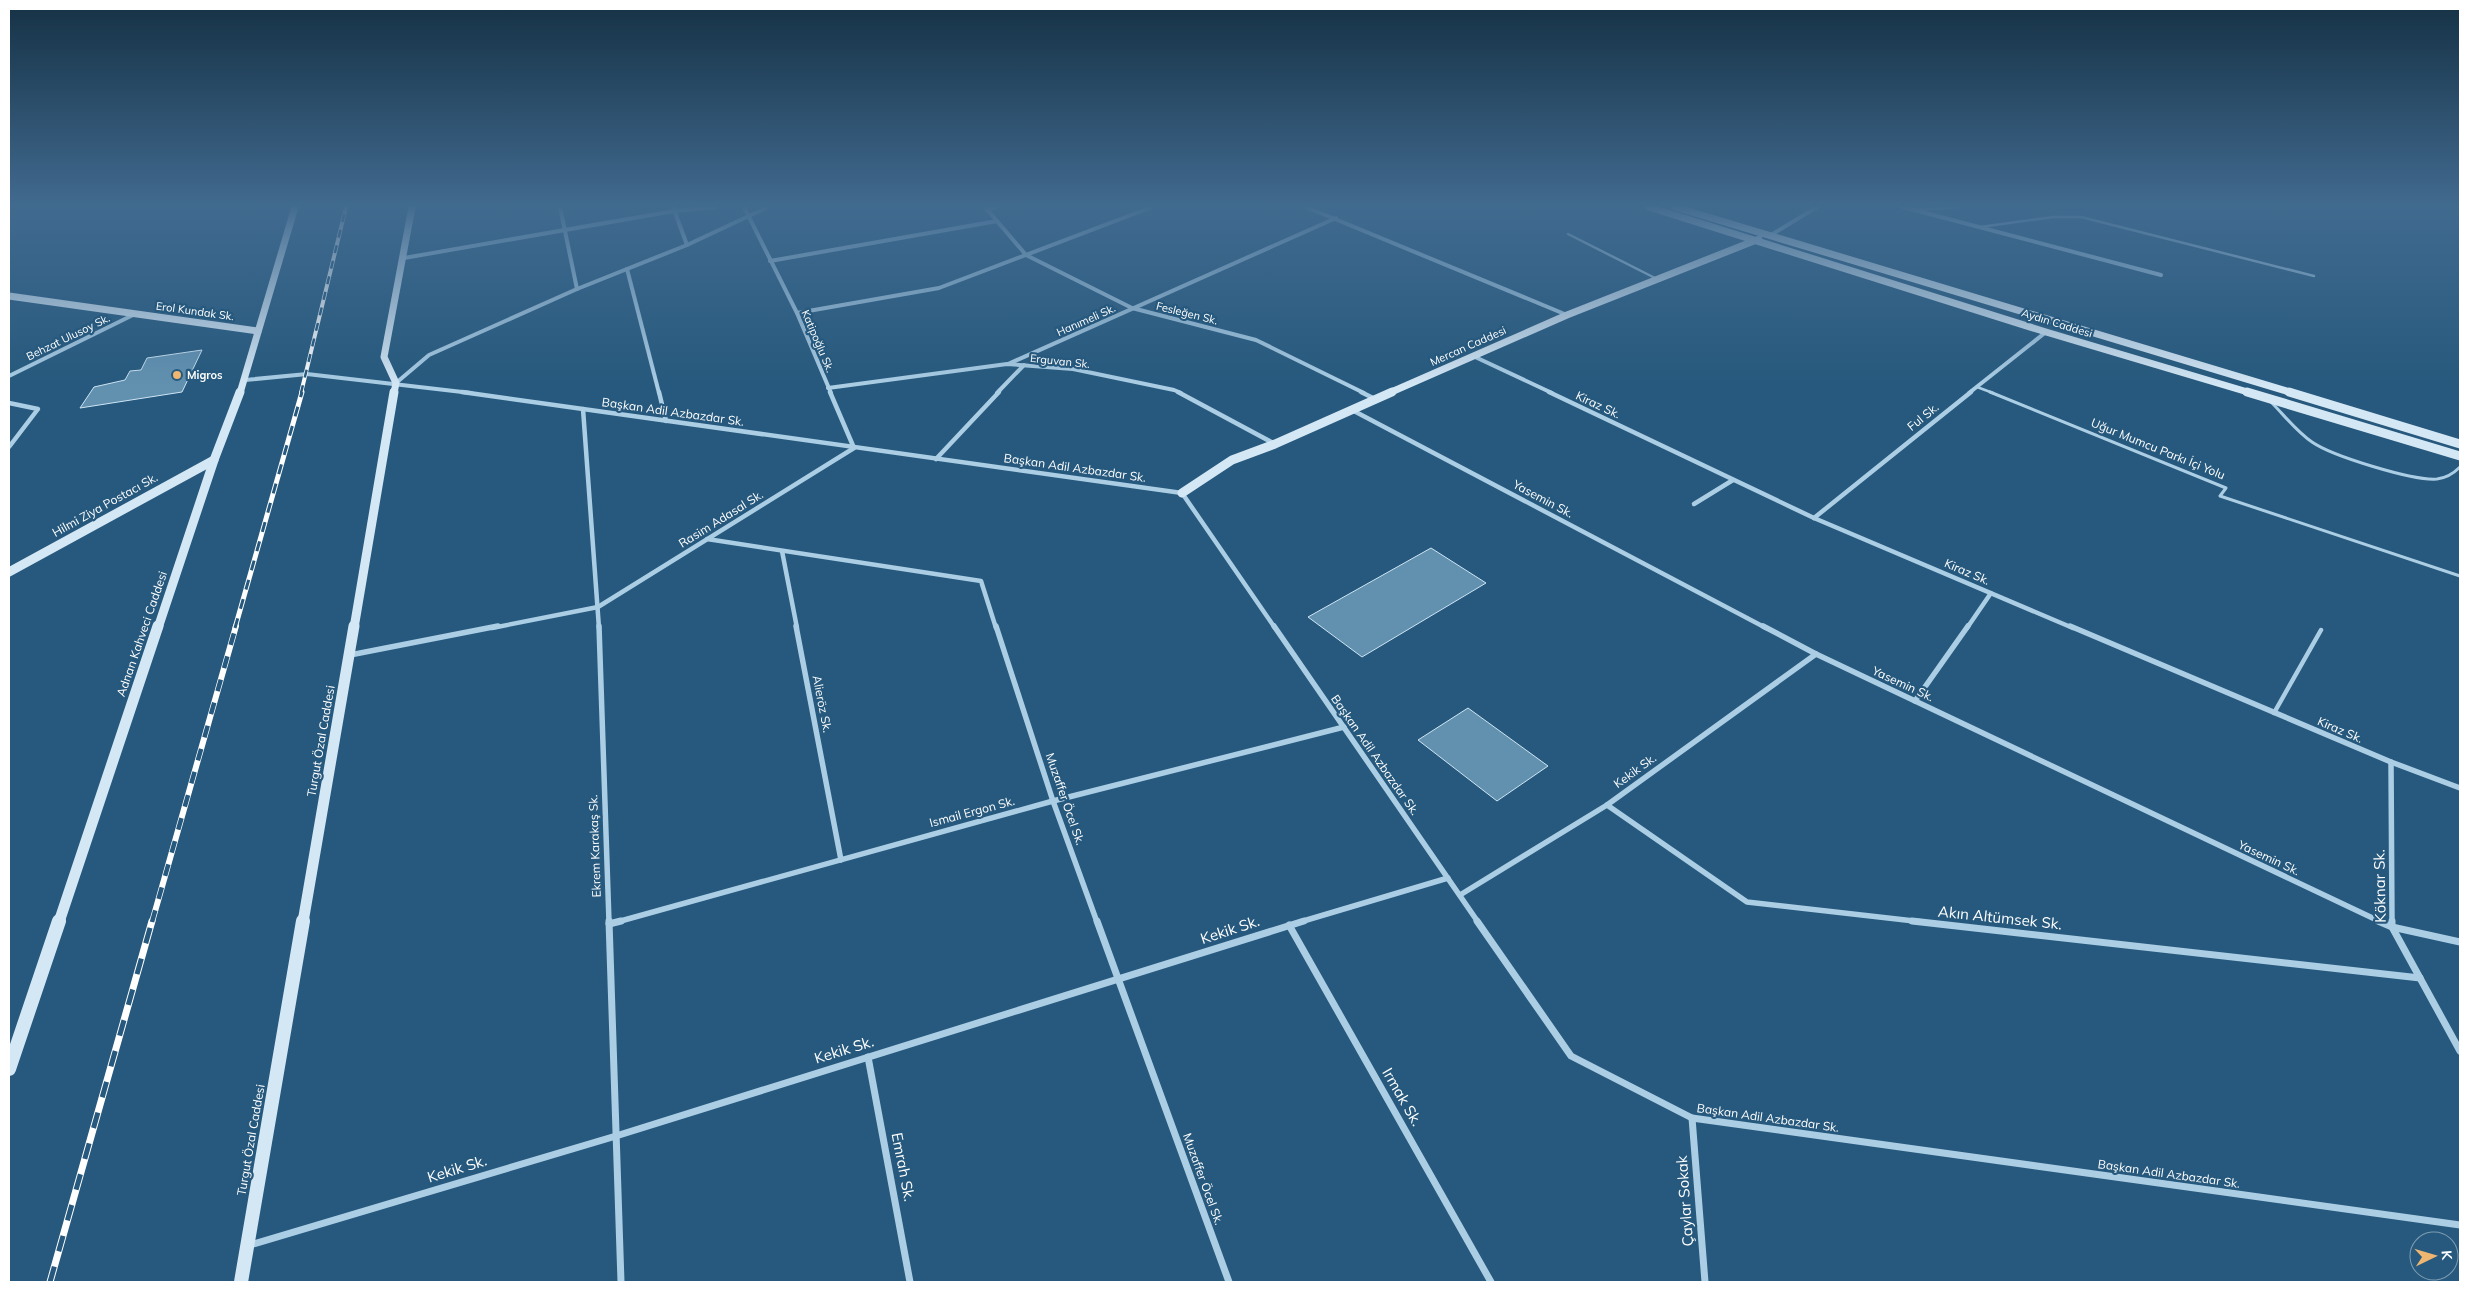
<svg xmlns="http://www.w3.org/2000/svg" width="2469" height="1291" viewBox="0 0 2469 1291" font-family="Mulish,sans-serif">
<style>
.building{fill:#6291b0;stroke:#cee5f4}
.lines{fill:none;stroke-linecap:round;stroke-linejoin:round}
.lane-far2{stroke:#abcee5;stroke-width:2.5}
.lane-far1{stroke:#abcee5;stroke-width:3}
.lane{stroke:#abcee5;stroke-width:4.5}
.street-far3{stroke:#abcee5;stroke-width:4}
.street-far2{stroke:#abcee5;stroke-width:4.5}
.street-far1{stroke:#abcee5;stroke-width:5.5}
.street{stroke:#abcee5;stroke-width:7}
.secondary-far3{stroke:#d4e7f5;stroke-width:7}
.secondary-far2{stroke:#d4e7f5;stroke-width:9}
.secondary-far1{stroke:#d4e7f5;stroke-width:11}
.secondary{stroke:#d4e7f5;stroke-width:14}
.rail-far3-casing{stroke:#fff;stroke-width:4}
.rail-far2-casing{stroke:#fff;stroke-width:5}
.rail-far1-casing{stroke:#fff;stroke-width:6}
.rail-casing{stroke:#fff;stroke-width:7}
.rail-far3{stroke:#26597d;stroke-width:2.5;stroke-dasharray:8;stroke-linecap:butt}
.rail-far2{stroke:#26597d;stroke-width:3;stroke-dasharray:10;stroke-linecap:butt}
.rail-far1{stroke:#26597d;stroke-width:4.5;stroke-dasharray:12;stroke-linecap:butt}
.rail{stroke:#26597d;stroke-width:5;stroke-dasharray:16;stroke-linecap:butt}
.poi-dot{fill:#eeb670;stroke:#26597d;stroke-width:2}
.labels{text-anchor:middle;stroke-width:4.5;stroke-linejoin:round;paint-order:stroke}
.far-street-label{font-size:11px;fill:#fff;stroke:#26597d}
.far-poi-label{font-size:11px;font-weight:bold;fill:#fff;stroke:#26597d;text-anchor:start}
.street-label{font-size:12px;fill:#fff;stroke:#26597d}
.near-street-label{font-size:15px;fill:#fff;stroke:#26597d}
</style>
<rect width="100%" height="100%" fill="#26597d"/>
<g class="building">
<polygon points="202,350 182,392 80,408 94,387 125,380 130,371 141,370 147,358"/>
<polygon points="1431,548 1486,583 1362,657 1308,617"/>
<polygon points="1468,708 1548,766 1497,801 1418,740"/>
</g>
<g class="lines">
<g class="lane-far2">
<polyline points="1916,210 1961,207"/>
<polyline points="1980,227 2053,217 2081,217 2314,276"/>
<polyline points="1568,234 1657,279"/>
<polyline points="1977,387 1993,393"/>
</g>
<g class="lane-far1">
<polyline points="1990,392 2226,488 2220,496 2460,576"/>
<path d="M2271,402C2284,415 2297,432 2312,442C2332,456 2413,481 2437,479C2446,478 2454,473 2460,467"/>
</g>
<polyline class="lane" points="2274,713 2321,630"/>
<g class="street-far3">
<polyline points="560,207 577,289"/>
<polyline points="673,207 687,245"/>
<polyline points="744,207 797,313 831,393"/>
<polyline points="985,207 1026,255 1132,308 1256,340 1364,393"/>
<polyline points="1306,207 1567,315"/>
<polyline points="1903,207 2161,275"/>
<polyline points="987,210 996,207"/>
<polyline points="1771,235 1817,207"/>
<polyline points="404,258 674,211 715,207"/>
<polyline points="770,261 997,221"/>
<polyline points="627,269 659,393"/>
<polyline points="797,313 939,288 1152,207"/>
<polyline points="1473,356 1552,393"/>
<polyline points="1008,364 1336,218"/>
<polyline points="9,376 135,314"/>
<polyline points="245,380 307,374 471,393"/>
<polyline points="396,383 429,355 577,289 687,245 768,207"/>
<polyline points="828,388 1007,364 1073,369 1174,390 1181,393"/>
<polyline points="997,393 1024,365"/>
<polyline points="1969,393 2046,332"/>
</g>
<g class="street-far2">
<polyline points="462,392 1182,493 1275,628"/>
<polyline points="659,392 666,421"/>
<polyline points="1178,392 1275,444"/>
<polyline points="1361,392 1375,399"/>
<polyline points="1549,392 1814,518 2073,628"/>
<polyline points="9,403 38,409 9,447"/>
<polyline points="583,409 599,628"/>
<polyline points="1352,410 1766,628"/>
<polyline points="936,459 999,392"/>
<polyline points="1694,504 1733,480"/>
<polyline points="1814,518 1971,392"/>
<polyline points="707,539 981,581 996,628"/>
<polyline points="782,551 797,628"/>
<polyline points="492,628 598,607 854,448 830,392"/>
<polyline points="1967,628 1991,593"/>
</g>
<g class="street-far1">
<polyline points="599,626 609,922"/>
<polyline points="796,626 841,860"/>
<polyline points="996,626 1053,801 1097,922"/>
<polyline points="1274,626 1478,922"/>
<polyline points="1763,626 1816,654 2381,922"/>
<polyline points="2070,626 2391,762 2460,788"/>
<polyline points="350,655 498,626"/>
<polyline points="1915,701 1968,626"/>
<polyline points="2391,762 2392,922"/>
<polyline points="1607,805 1747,902 1923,922"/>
<polyline points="1460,895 1607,805 1816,654"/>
<polyline points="617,922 1053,801 1344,727"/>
<polyline points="1300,922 1448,878"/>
</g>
<g class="street">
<polyline points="609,921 621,1282"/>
<polyline points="1097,921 1229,1282"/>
<polyline points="1477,921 1571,1056 1692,1118 2460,1225"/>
<polyline points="1912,921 2420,978"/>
<polyline points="2378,921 2392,927 2460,942"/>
<polyline points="2392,921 2392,927 2460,1051"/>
<polyline points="609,924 621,921"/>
<polyline points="1289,925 1491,1282"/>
<polyline points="868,1057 910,1282"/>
<polyline points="1692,1118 1705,1282"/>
<polyline points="250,1245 616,1136 1304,921"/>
</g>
<g class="secondary-far3">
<polyline points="1649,207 2046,332 2251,393"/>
<polyline points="1675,207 2293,393"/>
<polyline points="9,296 258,331"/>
<polyline points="240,393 295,207"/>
<polyline points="394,393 396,383 384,357 412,207"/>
<polyline points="1389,393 1567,315 1759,239"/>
</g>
<g class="secondary-far2">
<polyline points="2247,392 2460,456"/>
<polyline points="2289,392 2460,444"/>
<polyline points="1182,493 1232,460 1275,444 1392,392"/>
<polyline points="9,572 214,460"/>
<polyline points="158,628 214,460 240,392"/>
<polyline points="354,628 394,392"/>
</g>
<g class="secondary-far1">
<polyline points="59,922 158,626"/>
<polyline points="303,922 354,626"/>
</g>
<g class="secondary">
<polyline points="9,1069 59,921"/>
<polyline points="241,1282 303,921"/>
</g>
<defs>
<polyline id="rail-far3" points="301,393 346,207"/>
<polyline id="rail-far2" points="235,628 302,392"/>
<polyline id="rail-far1" points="152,922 236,626"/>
<polyline id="rail" points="50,1282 152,921"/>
</defs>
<use href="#rail-far3" class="rail-far3-casing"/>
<use href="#rail-far2" class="rail-far2-casing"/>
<use href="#rail-far1" class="rail-far1-casing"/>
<use href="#rail" class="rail-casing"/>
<use href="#rail-far3" class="rail-far3"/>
<use href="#rail-far2" class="rail-far2"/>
<use href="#rail-far1" class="rail-far1"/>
<use href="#rail" class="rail"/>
</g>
<linearGradient id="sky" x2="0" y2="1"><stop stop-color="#153145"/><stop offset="0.53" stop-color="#416a8f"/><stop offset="1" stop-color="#416a8f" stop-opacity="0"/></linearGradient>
<rect width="2469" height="387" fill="url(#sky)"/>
<circle class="poi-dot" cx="177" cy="375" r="5"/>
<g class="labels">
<g class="far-street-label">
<text transform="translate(195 311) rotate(8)" y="4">Erol Kundak Sk.</text>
<text transform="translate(1187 313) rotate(14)" y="4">Fesleğen Sk.</text>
<text transform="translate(1086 320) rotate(-24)" y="4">Hanımeli Sk.</text>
<text transform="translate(2057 323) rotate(17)" y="4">Aydın Caddesi</text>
<text transform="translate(68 337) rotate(-26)" y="4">Behzat Ulusoy Sk.</text>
<text transform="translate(818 341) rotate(67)" y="4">Katipoğlu Sk.</text>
<text transform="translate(1468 346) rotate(-24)" y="4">Mercan Caddesi</text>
<text transform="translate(1060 361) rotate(6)" y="4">Erguvan Sk.</text>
</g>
<g class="far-poi-label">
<text x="187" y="379">Migros</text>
</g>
<g class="street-label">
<text transform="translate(1598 405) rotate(25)" y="4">Kiraz Sk.</text>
<text transform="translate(673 412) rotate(8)" y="4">Başkan Adil Azbazdar Sk.</text>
<text transform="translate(1923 417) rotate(-39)" y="4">Ful Sk.</text>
<text transform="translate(2158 449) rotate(22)" y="4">Uğur Mumcu Parkı İçi Yolu</text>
<text transform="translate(1075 468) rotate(8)" y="4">Başkan Adil Azbazdar Sk.</text>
<text transform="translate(1543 499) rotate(28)" y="4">Yasemin Sk.</text>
<text transform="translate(105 505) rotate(-29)" y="4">Hilmi Ziya Postacı Sk.</text>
<text transform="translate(721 519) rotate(-32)" y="4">Rasim Adasal Sk.</text>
<text transform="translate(1967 572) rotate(23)" y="4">Kiraz Sk.</text>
<text transform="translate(142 634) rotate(-71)" y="4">Adnan Kahveci Caddesi</text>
<text transform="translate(1903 684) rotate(25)" y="4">Yasemin Sk.</text>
<text transform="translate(822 704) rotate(79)" y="4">Alieröz Sk.</text>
<text transform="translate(2340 730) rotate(23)" y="4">Kiraz Sk.</text>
<text transform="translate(321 741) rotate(-80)" y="4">Turgut Özal Caddesi</text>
<text transform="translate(1375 755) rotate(55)" y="4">Başkan Adil Azbazdar Sk.</text>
<text transform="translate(1635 771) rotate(-36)" y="4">Kekik Sk.</text>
<text transform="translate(1065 799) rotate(71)" y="4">Muzaffer Öcel Sk.</text>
<text transform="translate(972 812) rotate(-15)" y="4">Ismail Ergon Sk.</text>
<text transform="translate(595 846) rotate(-92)" y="4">Ekrem Karakaş Sk.</text>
<text transform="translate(2269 858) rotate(25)" y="4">Yasemin Sk.</text>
<text transform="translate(1768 1118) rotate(8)" y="4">Başkan Adil Azbazdar Sk.</text>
<text transform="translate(251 1140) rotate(-80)" y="4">Turgut Özal Caddesi</text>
<text transform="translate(2169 1174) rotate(8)" y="4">Başkan Adil Azbazdar Sk.</text>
<text transform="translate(1203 1179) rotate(70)" y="4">Muzaffer Öcel Sk.</text>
</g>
<g class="near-street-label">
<text transform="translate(2380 886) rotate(-91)" y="5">Köknar Sk.</text>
<text transform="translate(2000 918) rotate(6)" y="5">Akın Altümsek Sk.</text>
<text transform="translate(1230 930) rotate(-18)" y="5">Kekik Sk.</text>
<text transform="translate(844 1050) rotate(-17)" y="5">Kekik Sk.</text>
<text transform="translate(1402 1097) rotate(60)" y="5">Irmak Sk.</text>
<text transform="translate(903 1167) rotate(79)" y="5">Emrah Sk.</text>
<text transform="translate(457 1169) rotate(-17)" y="5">Kekik Sk.</text>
<text transform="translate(1685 1201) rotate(-94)" y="5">Çaylar Sokak</text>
</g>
</g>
<rect width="2469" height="1291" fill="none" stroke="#ffffff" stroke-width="20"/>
<g transform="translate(2434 1256) rotate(85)"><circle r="24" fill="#26597d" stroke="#7d9bb1"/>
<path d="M0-4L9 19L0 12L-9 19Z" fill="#eeb670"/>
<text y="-8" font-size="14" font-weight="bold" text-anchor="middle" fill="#ffffff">K</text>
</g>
</svg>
